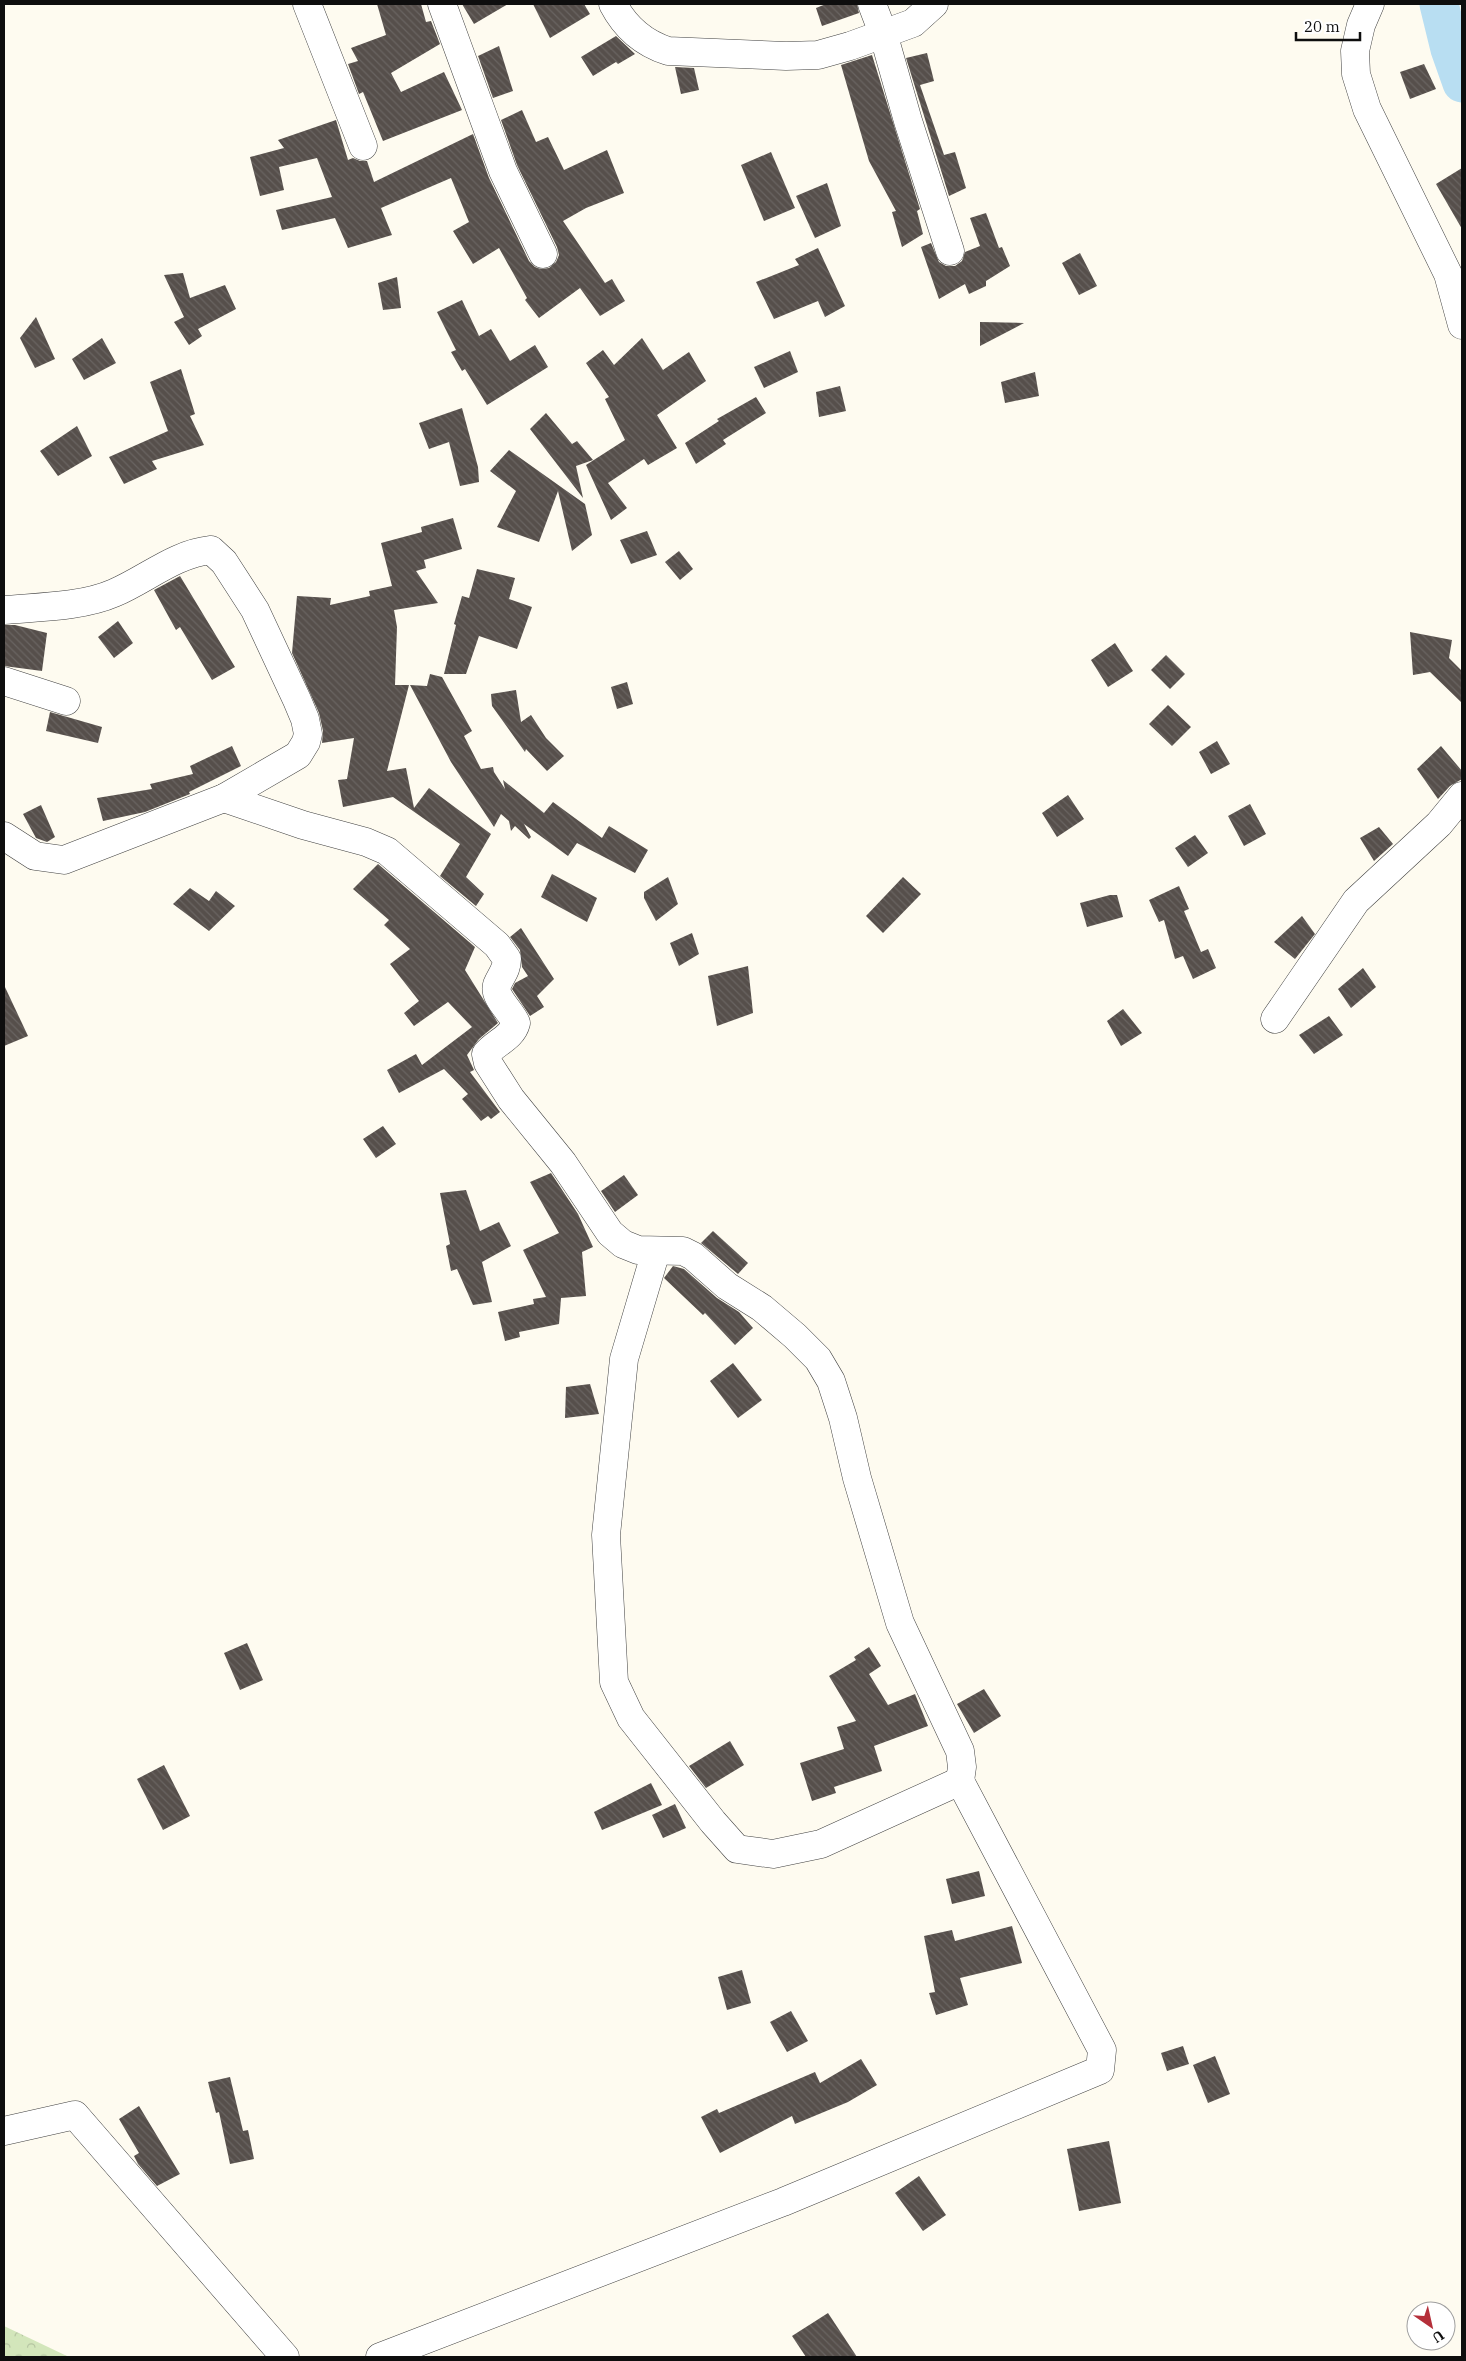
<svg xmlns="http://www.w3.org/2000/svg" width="1466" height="2361" viewBox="0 0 1466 2361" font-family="'IBM Plex Serif',serif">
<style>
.park{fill:url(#park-crowns)}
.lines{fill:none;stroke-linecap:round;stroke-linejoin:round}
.river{stroke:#b8def2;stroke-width:39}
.building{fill:url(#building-back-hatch)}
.minor-casing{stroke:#414141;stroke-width:29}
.minor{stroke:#fff;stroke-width:28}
</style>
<defs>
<pattern id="park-crowns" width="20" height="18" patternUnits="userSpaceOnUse" patternTransform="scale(1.25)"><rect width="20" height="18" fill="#d3e6bb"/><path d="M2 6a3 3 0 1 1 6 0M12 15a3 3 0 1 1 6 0" fill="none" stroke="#b4c4a0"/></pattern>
<pattern id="building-back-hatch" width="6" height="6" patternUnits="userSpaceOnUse" patternTransform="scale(1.25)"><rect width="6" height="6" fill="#564f4b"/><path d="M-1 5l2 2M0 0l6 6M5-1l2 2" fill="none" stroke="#696461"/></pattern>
</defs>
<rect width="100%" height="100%" fill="#fefbf0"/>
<polygon class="park" points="4,2326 69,2357 4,2357"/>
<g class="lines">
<polyline class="river" points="1439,4 1450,49 1462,83"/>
</g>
<g class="building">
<polygon points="377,4 421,4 426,22 431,21 440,44 391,73 401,92 444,72 462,110 383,141 363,92 359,94 348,64 358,61 351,48 386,35"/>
<polygon points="462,4 508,4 474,24"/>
<polygon points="533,4 584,4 590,14 550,38"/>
<polygon points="826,4 857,4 859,13 822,26 816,8"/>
<polygon points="616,36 635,54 618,64 616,62 593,76 581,57"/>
<polygon points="499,46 513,91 493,98 478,56"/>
<polygon points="927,53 934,81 920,85 944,155 955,152 966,188 949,196 906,58"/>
<polygon points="872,55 920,209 917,211 923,234 902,247 892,212 896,211 869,161 841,65"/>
<polygon points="1424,64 1436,89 1410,99 1400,72"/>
<polygon points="675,67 694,68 699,90 681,94"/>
<polygon points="522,110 536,142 548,137 564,170 607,150 624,193 586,208 563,221 605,283 612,279 625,301 600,316 580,288 539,318 525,300 527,298 499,248 473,264 453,231 469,222 451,178 381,208 392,235 348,248 335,218 282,230 276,210 332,197 317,158 279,167 284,190 260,196 250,157 284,148 278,140 336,120 348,160 353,158 360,161 367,161 374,182 473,134 489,178 529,261 535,267 541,269 549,268 556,262 559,255 557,247 517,165 501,120"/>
<polygon points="771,152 795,208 764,221 741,165"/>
<polygon points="1462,168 1462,229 1436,184"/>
<polygon points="827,183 841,226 815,238 796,196"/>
<polygon points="986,213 999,248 1002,247 1010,266 986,281 986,286 969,294 965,284 939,299 921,247 931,243 939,262 946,266 955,266 962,261 965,252 980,246 970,218"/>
<polygon points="818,248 845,306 825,317 818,301 774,319 756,282 799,265 795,259"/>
<polygon points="1080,253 1097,286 1079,295 1062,263"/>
<polygon points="183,273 190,298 225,285 236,309 198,329 202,336 189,345 174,322 184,317 164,275"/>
<polygon points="397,277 401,308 383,310 378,283"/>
<polygon points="462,300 479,336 491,329 510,361 535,345 548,367 487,405 465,369 462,371 451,352 456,350 437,312"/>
<polygon points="36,317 55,359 35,368 20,338"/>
<polygon points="980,322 1024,323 980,346"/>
<polygon points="102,338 116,363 84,380 72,359"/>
<polygon points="642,338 663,370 689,352 706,381 657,415 677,448 648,465 644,459 608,483 627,508 611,520 586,465 625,440 605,399 609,397 586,363 603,350 614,365"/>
<polygon points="790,351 798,372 764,388 754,367"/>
<polygon points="181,369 195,414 190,416 204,445 152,461 157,469 124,484 109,457 168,431 150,382"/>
<polygon points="1035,372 1039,396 1005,403 1001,382"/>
<polygon points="840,386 846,411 819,417 816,392"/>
<polygon points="756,397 766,413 723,440 726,444 696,464 685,443 719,421 717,419"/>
<polygon points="462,408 478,467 479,482 460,486 449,442 429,449 419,423"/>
<polygon points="546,413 572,444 577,441 593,460 576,466 583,498 530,429"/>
<polygon points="77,426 92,456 58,476 40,451"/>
<polygon points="509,450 585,504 592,535 572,551 558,491 539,542 497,527 516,491 490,471"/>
<polygon points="453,518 462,549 424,560 426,568 416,571 438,603 394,610 397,627 395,685 409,685 387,771 406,768 414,808 429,788 491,834 466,877 484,894 476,906 440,876 460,844 393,797 343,807 338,780 347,779 354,738 322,743 323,731 319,713 292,653 297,596 331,598 330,605 370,596 369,591 392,586 381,543 422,532 421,527"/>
<polygon points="647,531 657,555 631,564 620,540"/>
<polygon points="679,551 693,569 680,580 665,562"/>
<polygon points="477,569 515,578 509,599 532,607 517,649 479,636 466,674 444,674 456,625 454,624 462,596 469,598"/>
<polygon points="180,576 235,667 212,680 180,627 176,630 154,590"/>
<polygon points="118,621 133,643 114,658 98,637"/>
<polygon points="4,625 15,625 47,633 42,671 4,666"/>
<polygon points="1410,632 1452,640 1449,658 1462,671 1462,703 1430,672 1413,675"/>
<polygon points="1115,643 1133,671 1108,687 1091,660"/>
<polygon points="1166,655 1185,674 1170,689 1151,670"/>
<polygon points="430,674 442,677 472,731 464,736 481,769 493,767 494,772 505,789 503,780 544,813 553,802 602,838 609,826 648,850 635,873 577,843 568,856 524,824 531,837 529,839 515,826 511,831 509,821 501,814 494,827 451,762 410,685 427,686"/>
<polygon points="627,682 633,704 617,709 611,687"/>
<polygon points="516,690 521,722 531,715 546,738 564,756 547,771 526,749 525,752 492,706 491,694"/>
<polygon points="1168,705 1191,727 1172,746 1149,724"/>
<polygon points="50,712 102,727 98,743 46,731"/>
<polygon points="1217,741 1230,764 1211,774 1199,752"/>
<polygon points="232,746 241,766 189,792 190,794 145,812 103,821 97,798 152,789 150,784 193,774 190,766"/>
<polygon points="1441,746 1462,771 1462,779 1450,786 1438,799 1417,769"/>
<polygon points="1068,795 1084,819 1057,837 1042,813"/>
<polygon points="1250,804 1266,834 1244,846 1228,816"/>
<polygon points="41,805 55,837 47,842 36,838 23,814"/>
<polygon points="1379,827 1393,844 1374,861 1360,838"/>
<polygon points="1195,835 1208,853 1188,867 1175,848"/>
<polygon points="378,864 475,947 465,970 498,1023 479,1039 467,1055 474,1070 470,1072 500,1112 491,1119 488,1116 481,1121 462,1099 468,1094 444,1069 399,1093 387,1070 416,1054 422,1065 472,1027 448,1002 414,1026 404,1013 419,1001 390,964 410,949 384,925 389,920 353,889"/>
<polygon points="552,874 597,898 587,922 541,897"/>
<polygon points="668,877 678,904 656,921 644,898 644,892"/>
<polygon points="903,877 921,894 883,933 866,916"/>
<polygon points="1179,886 1189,909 1184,911 1201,952 1208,949 1216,968 1193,979 1183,956 1175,959 1164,920 1159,922 1149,900"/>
<polygon points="190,888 209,901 216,891 235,906 209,931 173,904"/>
<polygon points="1110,895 1117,895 1123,917 1087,927 1080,903"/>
<polygon points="1302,916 1315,934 1295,959 1274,942"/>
<polygon points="521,928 554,979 537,996 544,1007 530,1016 512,989 515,983 528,976 522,967 520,950 510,937"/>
<polygon points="692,933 699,954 679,966 670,943"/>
<polygon points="748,966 753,1013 717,1026 708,976"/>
<polygon points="1363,968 1376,987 1351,1008 1338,989"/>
<polygon points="4,985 28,1036 4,1046"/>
<polygon points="1123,1009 1142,1033 1121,1046 1107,1021"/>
<polygon points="1329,1016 1343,1035 1314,1054 1299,1035"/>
<polygon points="383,1126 396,1144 376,1158 363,1139"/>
<polygon points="551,1173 578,1214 593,1247 582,1252 586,1296 561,1298 559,1324 519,1332 520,1337 505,1341 498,1312 534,1304 533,1299 546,1297 523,1250 559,1233 530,1182"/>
<polygon points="624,1175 638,1195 615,1212 601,1191"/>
<polygon points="466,1190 480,1231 499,1222 511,1246 482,1262 492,1302 473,1305 457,1269 451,1271 446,1246 450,1244 440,1193"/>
<polygon points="713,1231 748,1263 738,1274 701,1243"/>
<polygon points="673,1266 684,1269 717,1298 739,1312 753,1328 735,1345 705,1313 703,1315 664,1278"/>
<polygon points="733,1363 762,1400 738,1418 710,1381"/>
<polygon points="590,1384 599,1414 565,1418 566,1387"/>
<polygon points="247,1643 263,1680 240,1690 224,1653"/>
<polygon points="869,1647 881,1666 869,1674 888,1705 915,1694 928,1726 874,1746 882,1771 834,1787 836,1793 812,1801 800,1763 844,1749 837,1727 856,1721 829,1676 856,1660 854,1657"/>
<polygon points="984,1689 1001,1716 974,1733 957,1704"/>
<polygon points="730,1741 744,1765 706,1788 689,1766"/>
<polygon points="164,1765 190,1816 163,1830 137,1779"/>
<polygon points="651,1783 662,1805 602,1830 594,1812"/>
<polygon points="675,1804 686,1828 663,1838 652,1815"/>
<polygon points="979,1871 985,1896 952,1904 946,1879"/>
<polygon points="1012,1926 1022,1963 960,1978 968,2005 936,2015 929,1993 935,1992 924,1936 952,1930 955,1941"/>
<polygon points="742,1970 751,2003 727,2010 718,1977"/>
<polygon points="791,2011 808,2041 787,2052 770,2022"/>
<polygon points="1183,2046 1189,2064 1167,2071 1161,2053"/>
<polygon points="1215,2056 1230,2094 1208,2103 1193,2065"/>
<polygon points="861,2059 877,2085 848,2102 795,2124 792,2116 720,2153 701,2117 717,2109 719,2113 815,2072 820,2083"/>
<polygon points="230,2077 243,2131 248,2130 254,2159 230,2164 219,2112 216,2113 208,2082"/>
<polygon points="139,2106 180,2174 157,2186 138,2164 134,2156 139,2153 119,2119"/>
<polygon points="1109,2141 1121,2203 1079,2211 1067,2149"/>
<polygon points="919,2176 946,2215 923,2231 895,2193"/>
<polygon points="828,2313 857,2357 806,2357 792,2336"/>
</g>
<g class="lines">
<defs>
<g id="minor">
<polyline points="307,4 363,146"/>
<polyline points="442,4 503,171 543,254"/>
<path d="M613,4C625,27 643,43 668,51L786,56L818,55L850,46L913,23L934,4"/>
<polyline points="872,4 883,33 908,121 950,251"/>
<polyline points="1370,4 1361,25 1355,51 1356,74 1367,109 1448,274 1462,325"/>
<path d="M4,610C38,607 82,607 114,593C147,579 174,554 211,550L224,562L255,610L297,700L305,719L308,734L306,742L298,755L224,798L64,860L35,856L4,836"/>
<polyline points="4,681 66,701"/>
<path d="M224,798L303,825L366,842L387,851L497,945L507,959C507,970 501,975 497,985C493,997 512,1012 516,1023C512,1038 496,1042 486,1054L488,1063L511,1099L563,1163L610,1233L623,1244L638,1250L683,1251L693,1256L727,1286L762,1308L795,1336L818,1359L831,1381L843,1418L857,1478L900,1623L960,1751L962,1767L960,1781"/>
<polyline points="1275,1019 1356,901 1439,824 1462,796"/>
<polyline points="4,2131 75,2115 285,2357"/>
<polyline points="380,2357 783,2202 1100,2070 1102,2050 960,1781 821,1844 773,1854 737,1849 713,1822 631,1718 614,1682 606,1535 624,1359 656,1251"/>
</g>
</defs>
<use href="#minor" class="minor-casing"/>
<use href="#minor" class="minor"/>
</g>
<rect width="1466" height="2361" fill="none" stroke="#0e0e0e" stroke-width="10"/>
<g transform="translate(1431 2326) rotate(146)"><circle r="24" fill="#ffffff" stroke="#9f9f9f"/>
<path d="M0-4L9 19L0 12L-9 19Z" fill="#b52f3a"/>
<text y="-8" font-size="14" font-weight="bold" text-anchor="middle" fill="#0e0e0e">U</text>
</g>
<path d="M1296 32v8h64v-8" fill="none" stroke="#0e0e0e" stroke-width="2.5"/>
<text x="1304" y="32" font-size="15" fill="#0e0e0e" stroke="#ffffff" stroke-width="4" paint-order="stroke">20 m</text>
</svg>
